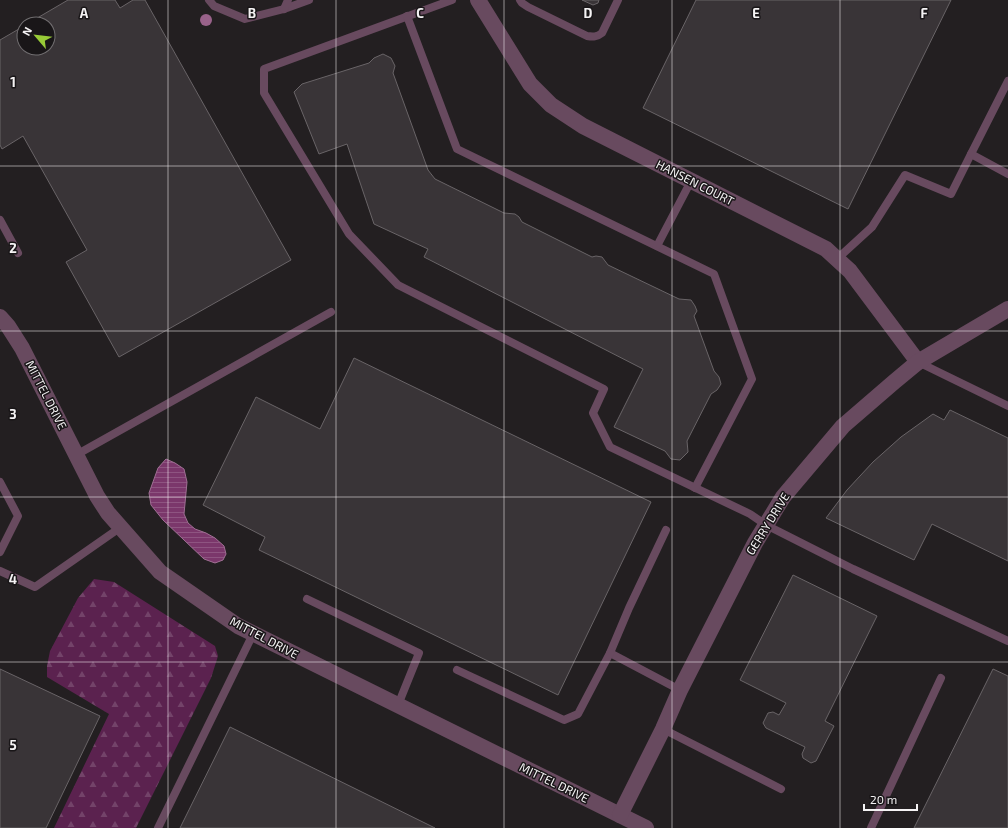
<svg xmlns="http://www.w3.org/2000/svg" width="1008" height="828" viewBox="0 0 1008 828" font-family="'Exo 2',sans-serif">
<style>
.forest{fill:url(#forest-firs)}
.water{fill:url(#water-rules);stroke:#a06f94}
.building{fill:#393437;stroke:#696467}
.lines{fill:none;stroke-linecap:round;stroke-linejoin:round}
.service{stroke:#684a5f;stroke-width:8}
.minor{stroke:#684a5f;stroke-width:16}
.tree{fill:#99628a}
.grid{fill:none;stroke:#f5f3f4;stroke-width:1;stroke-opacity:0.55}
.labels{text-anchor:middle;stroke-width:3;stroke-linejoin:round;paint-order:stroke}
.street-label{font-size:12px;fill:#f5f3f4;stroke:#191618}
.grid-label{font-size:13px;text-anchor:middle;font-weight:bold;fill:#f5f3f4;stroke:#191618;stroke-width:3;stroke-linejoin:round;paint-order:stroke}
</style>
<defs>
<pattern id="forest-firs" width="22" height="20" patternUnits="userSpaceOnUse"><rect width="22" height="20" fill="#5b224f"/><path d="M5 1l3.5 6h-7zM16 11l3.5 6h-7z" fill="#734369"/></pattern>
<pattern id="water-rules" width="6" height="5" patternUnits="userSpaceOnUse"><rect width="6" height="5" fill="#7b376b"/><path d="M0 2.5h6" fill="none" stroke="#8e5481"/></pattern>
</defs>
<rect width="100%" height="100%" fill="#231f21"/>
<polygon class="forest" points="94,579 114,582 215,646 218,656 211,678 136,828 54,828 109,714 47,677 47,666 50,651 78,598"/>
<polygon class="water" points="166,459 175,463 184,469 187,482 184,514 188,523 195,529 206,533 215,538 224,546 226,554 223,560 215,563 204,559 163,520 151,505 149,493 158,468"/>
<g class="building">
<polygon points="68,0 115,0 120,8 133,0 145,0 291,260 119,357 66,262 87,250 23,136 2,149 0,145 0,40 24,26 24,48 48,48 48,24 27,24"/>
<polygon points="582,0 599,0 598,3 593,5"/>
<polygon points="696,0 951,0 848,209 643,108"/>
<polygon points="383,54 391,58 395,66 393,73 428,170 435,179 504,213 515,214 519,217 522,222 592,257 596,256 602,257 608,265 679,299 691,300 695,306 697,311 694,316 714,371 719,377 721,384 717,390 711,394 687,441 688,452 680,460 671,459 665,451 614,427 643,369 424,257 428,249 374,224 347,144 319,154 294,92 302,84 369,63 374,58"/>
<polygon points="354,358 651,502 558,695 259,550 265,537 203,505 256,397 320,429"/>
<polygon points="950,410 1008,438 1008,561 932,524 914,560 826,518 847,490 873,462 901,437 933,414 944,420"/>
<polygon points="793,575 877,616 825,721 834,726 816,761 811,763 803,758 802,754 805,747 766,728 763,723 768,713 773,712 779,715 786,703 740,680"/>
<polygon points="0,669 100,716 46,828 0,828"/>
<polygon points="993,669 1008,676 1008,828 914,828"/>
<polygon points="230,727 435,828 180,828"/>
</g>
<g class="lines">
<g class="service">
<polyline points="209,0 214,6 245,19 284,9 309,0"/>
<polyline points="452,0 264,69 264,93 349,234 398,285 604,389 593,413 610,447 750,514 766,525 853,569 1008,641"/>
<path d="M520,0L522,3L528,7L587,36C593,37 597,37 602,33L618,0"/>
<polyline points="284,9 288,0"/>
<polyline points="407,16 457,149 714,274 752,379 695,488"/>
<polyline points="971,154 1008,81"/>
<polyline points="0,220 18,253"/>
<polyline points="657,246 691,181"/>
<polyline points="837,259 872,227 905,175 951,194 971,154 1008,174"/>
<polyline points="918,362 1008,406"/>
<polyline points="76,455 331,312"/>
<polyline points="0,482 18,516 0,552"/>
<polyline points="666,530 629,608 610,653 680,690"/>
<polyline points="0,571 35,587 121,527"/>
<polyline points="307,599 419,653 398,705"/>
<polyline points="457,670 564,720 578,714 610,653"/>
<polyline points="663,729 781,789"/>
<polyline points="158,828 253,634"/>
<polyline points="871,828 941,678"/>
</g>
<g class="minor">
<polyline points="478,0 530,84 551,105 583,126 826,249 850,271 918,362"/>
<polyline points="0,317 8,326 22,348 97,496 108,513 160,572 238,626 646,828"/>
<polyline points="620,815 663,729 680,690 755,543 783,497 843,426 894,382 918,362 1008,309"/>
</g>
</g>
<circle class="tree" cx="206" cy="20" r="6"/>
<path class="grid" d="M168,0V828M336,0V828M504,0V828M672,0V828M840,0V828M0,166H1008M0,331H1008M0,497H1008M0,662H1008"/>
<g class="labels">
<g class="street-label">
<text transform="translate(695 183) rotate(27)" y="4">HANSEN COURT</text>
<text transform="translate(46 395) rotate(63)" y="4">MITTEL DRIVE</text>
<text transform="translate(768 524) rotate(-58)" y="4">GERRY DRIVE</text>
<text transform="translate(264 638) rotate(28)" y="4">MITTEL DRIVE</text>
<text transform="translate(554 783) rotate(26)" y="4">MITTEL DRIVE</text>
</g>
</g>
<g class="grid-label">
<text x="84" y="18">A</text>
<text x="252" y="18">B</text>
<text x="420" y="18">C</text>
<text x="588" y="18">D</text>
<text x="756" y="18">E</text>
<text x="924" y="18">F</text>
<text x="13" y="87">1</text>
<text x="13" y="253">2</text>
<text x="13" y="419">3</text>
<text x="13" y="584">4</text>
<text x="13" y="750">5</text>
</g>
<g transform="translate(36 36) rotate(298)"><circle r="19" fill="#191618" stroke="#716e70"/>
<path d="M0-3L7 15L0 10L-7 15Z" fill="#98cb37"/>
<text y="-6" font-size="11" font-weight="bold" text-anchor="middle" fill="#f5f3f4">N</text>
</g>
<path d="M864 804v6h53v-6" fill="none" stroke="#f5f3f4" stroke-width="2"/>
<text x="870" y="804" font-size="12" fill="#f5f3f4" stroke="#191618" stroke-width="3" paint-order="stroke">20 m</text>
</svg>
